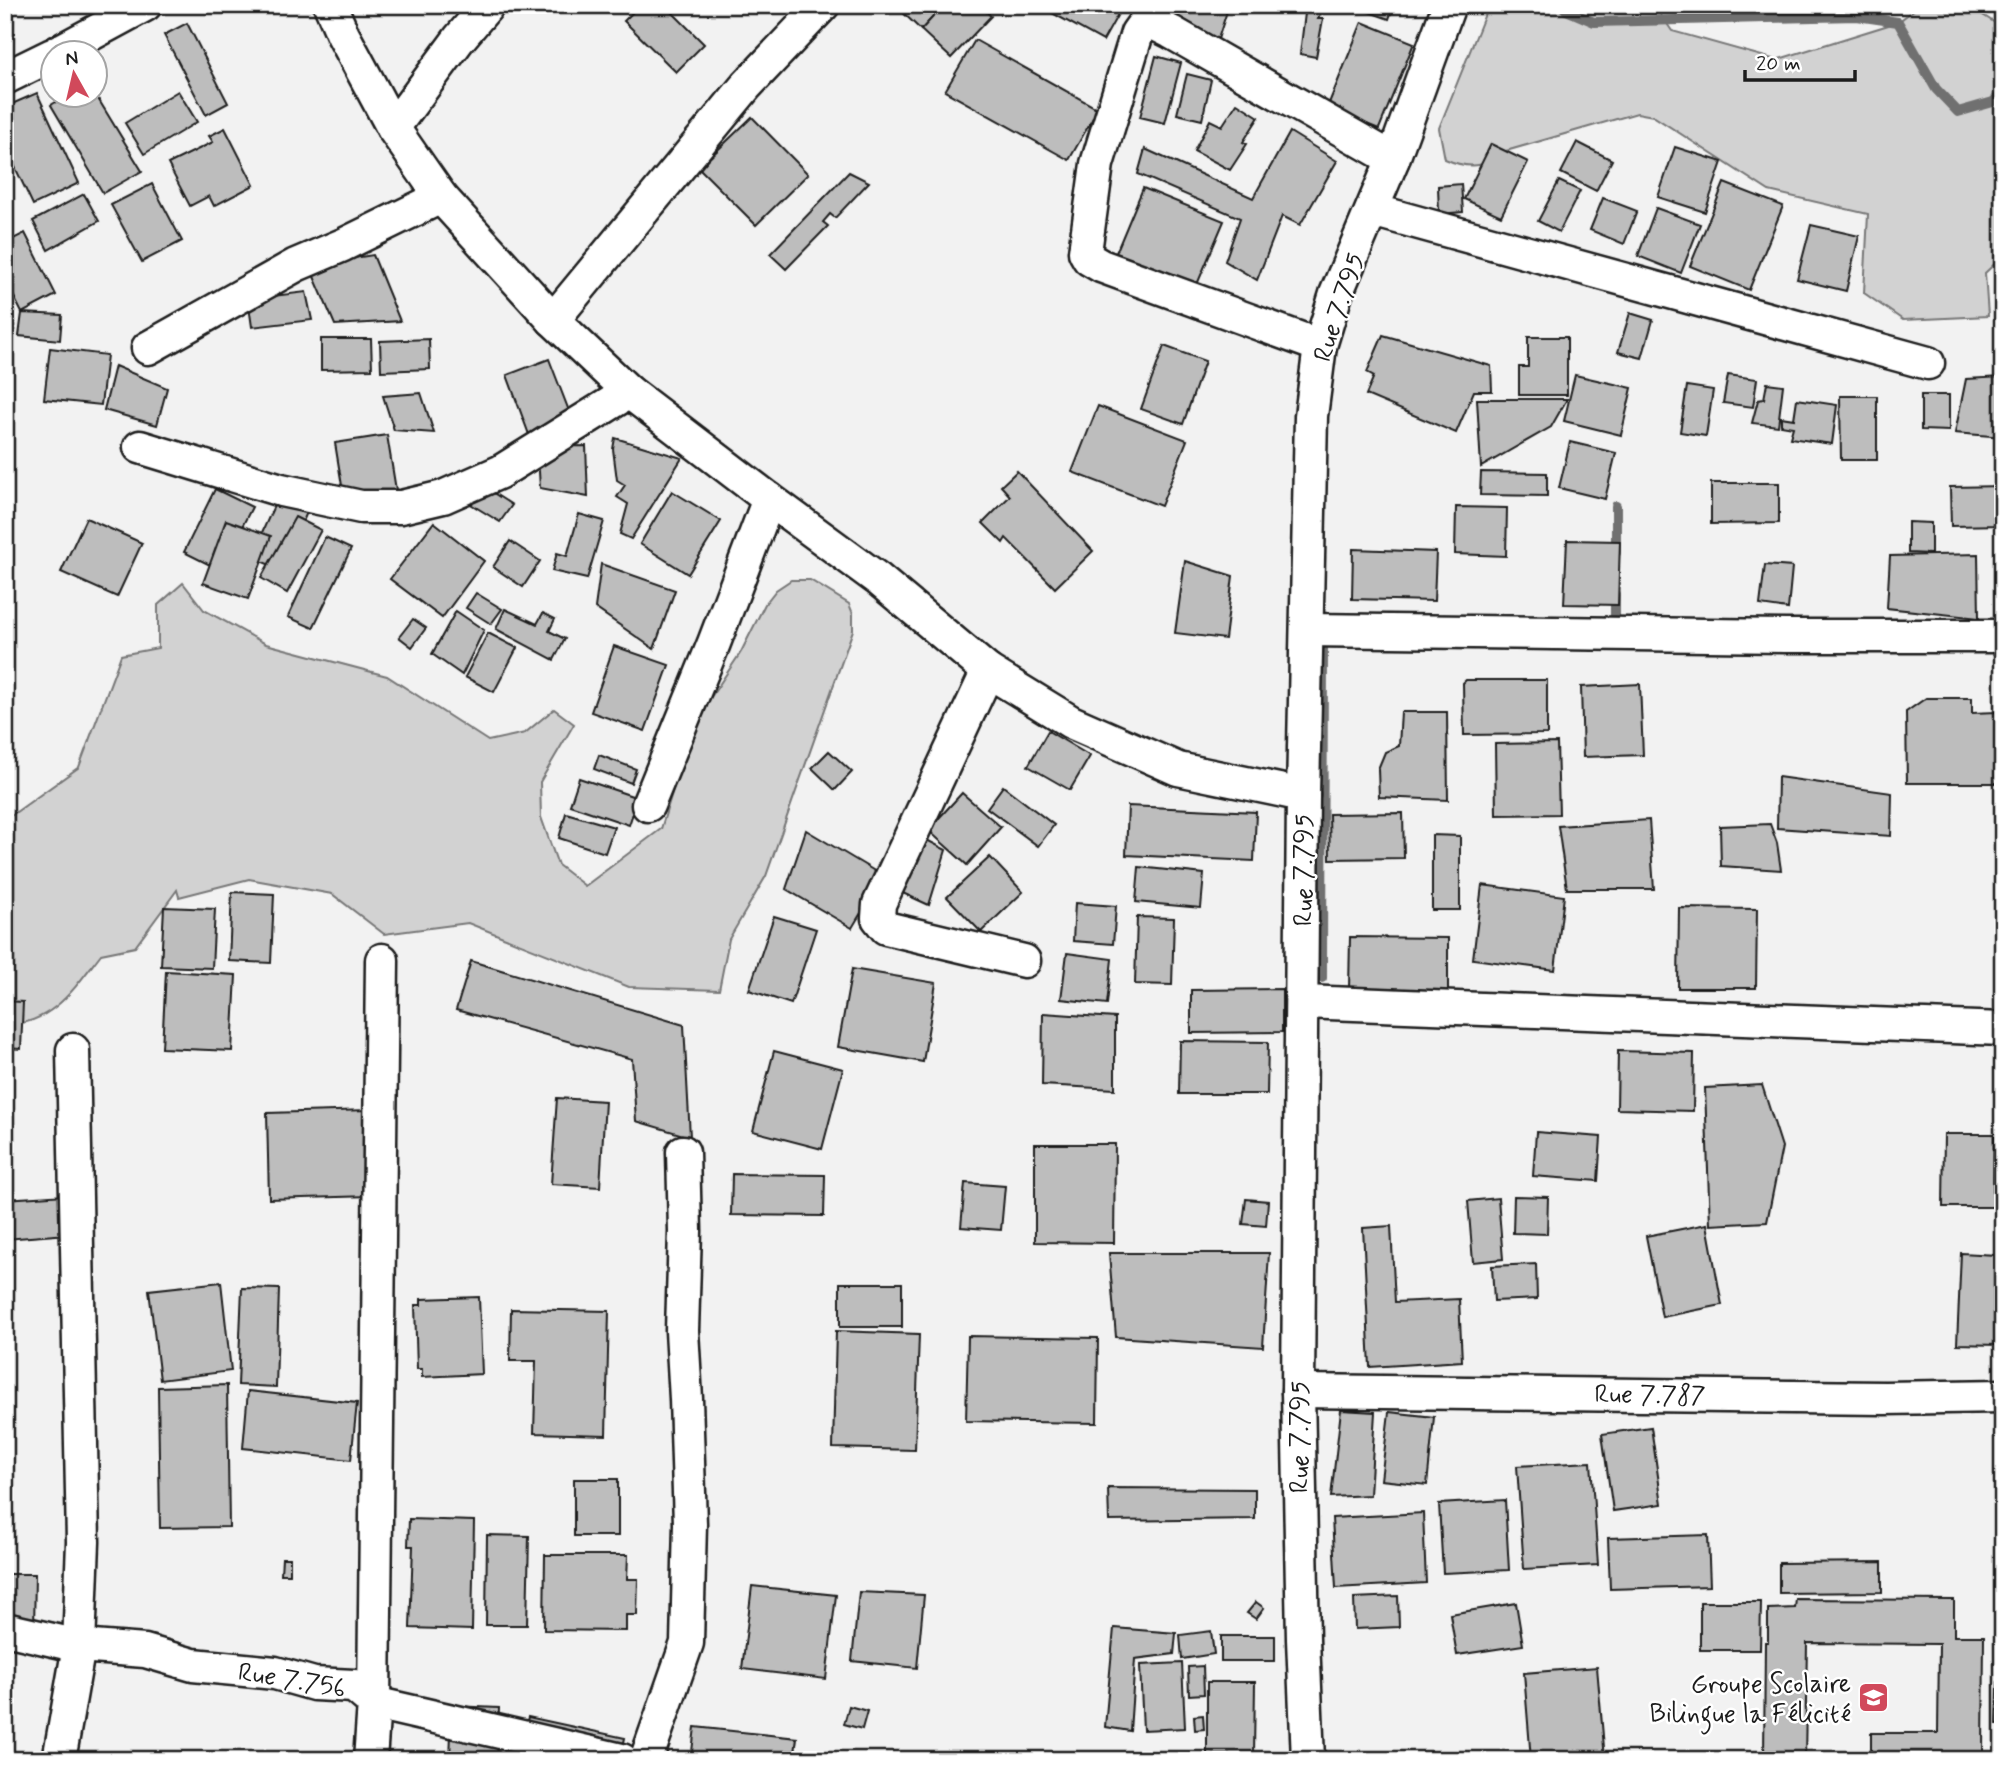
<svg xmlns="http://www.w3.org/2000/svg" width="2008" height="1765" viewBox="0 0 2008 1765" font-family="Mynerve,sans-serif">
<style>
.green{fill:#d2d2d2;stroke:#777;stroke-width:2}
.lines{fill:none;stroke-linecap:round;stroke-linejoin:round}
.stream{stroke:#707070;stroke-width:10}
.building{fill:#bdbdbd;stroke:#1c1c1c;stroke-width:2}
.street-casing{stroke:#1c1c1c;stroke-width:37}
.street{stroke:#fff;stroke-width:32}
.labels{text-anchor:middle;stroke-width:5;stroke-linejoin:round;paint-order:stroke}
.street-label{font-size:26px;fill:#1c1c1c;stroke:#fff}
.poi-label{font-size:26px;fill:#1c1c1c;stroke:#fff;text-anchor:end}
</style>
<rect width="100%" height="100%" fill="#f2f2f2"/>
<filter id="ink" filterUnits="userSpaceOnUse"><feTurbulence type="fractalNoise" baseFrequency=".0143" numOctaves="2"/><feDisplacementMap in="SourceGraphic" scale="14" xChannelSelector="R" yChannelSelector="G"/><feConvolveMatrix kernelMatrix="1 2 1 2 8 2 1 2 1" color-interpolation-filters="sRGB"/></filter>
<g filter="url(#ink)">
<g class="green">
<path d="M1492,5H1654L1672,31L1776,60L1898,22L1920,5H1967L2003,28V256L1985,273L1988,316L1903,320L1864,293L1868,214L1769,191L1653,116L1637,113L1506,151C1488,168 1467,169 1445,159L1439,128L1485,14Z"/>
<path d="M791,580H810L849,604L853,614V630L766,876L729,939L719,990L629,987L468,923L384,934L332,894L249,879L179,897L177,890L135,947L101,954C76,986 51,1027 5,1024V820L79,767L121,655L158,648V605L183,583L204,610L266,644L387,676L488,741L525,733L554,709L574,724L540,782L541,817L558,865L585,886L661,829L693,724L741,652L765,604L776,590Z"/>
</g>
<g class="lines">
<g class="stream">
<polyline points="1562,5 1566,10 1594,22 1857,16 1898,22 1936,89 1958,112 1993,102 2003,93"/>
<polyline points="1616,553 1616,506"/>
<polyline points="1615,629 1615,594"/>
<polyline points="1322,978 1323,648"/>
</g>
</g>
<g class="building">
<polygon points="640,5 665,5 704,44 676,72 624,21"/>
<polygon points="895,5 944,5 921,30"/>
<polygon points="944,5 979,5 991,16 951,58 921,30"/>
<polygon points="1044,5 1118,5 1122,7 1103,41 1043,8"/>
<polygon points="1161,5 1229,5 1218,39 1156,20"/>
<polygon points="1306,5 1323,5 1318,19 1323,19 1316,57 1300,54"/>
<polygon points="1349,5 1394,5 1389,19"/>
<polygon points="1362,22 1414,43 1379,129 1327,108"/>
<polygon points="187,23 228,103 206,115 164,35"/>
<polygon points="975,40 1098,109 1069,160 945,91"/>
<polygon points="1156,56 1181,63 1165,123 1140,117"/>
<polygon points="1187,74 1211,80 1202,120 1177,114"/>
<polygon points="178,91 197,122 144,154 125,123"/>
<polygon points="94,92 142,171 103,193 51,105 69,94 94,94"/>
<polygon points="37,93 79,183 33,205 5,146 5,107"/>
<polygon points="1237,103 1259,117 1243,142 1247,144 1230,170 1194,151 1210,120 1222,126"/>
<polygon points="752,117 808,174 756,225 699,168"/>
<polygon points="225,128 254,185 214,206 209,196 190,206 168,164 213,142 209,136"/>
<polygon points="1290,132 1337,161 1300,225 1282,216 1257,280 1225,261 1240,218 1138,174 1145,149 1253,198"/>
<polygon points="1577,142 1612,160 1596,191 1561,173"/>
<polygon points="1491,144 1528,162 1501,216 1464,199"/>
<polygon points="1675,147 1722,162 1705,212 1658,197"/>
<polygon points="849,172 869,182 835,218 830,214 823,222 828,226 786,269 770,254"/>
<polygon points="1559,181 1580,191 1559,232 1538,221"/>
<polygon points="1724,183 1783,206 1749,290 1690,266"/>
<polygon points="152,184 182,241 142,262 111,205"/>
<polygon points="1461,184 1463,212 1439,214 1438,186"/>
<polygon points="1143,188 1224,221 1193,294 1113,260"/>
<polygon points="84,194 99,221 48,250 33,221"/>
<polygon points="1603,198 1637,211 1624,244 1590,230"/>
<polygon points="1656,208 1700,224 1681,273 1638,256"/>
<polygon points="1811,225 1859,236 1846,291 1797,279"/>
<polygon points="25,233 56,295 22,313 5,279 5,243"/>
<polygon points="373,255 400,321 335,325 309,265"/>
<polygon points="306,292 312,320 252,327 248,299"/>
<polygon points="22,313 62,315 60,340 19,336"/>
<polygon points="1630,313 1653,320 1642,358 1618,352"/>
<polygon points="1383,335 1491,366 1492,391 1474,391 1456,433 1366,395 1374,376 1367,372"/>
<polygon points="1528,337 1567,337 1567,395 1519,395 1519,367 1528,367"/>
<polygon points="321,339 371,339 372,369 321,370"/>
<polygon points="429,339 430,369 381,371 380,341"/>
<polygon points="1164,346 1205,361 1183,424 1141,409"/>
<polygon points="50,348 107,355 101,405 44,399"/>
<polygon points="549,359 574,424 531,440 507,375"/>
<polygon points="115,366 167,388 157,425 104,410"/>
<polygon points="1575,375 1632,388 1621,435 1564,421"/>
<polygon points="1728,375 1757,379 1753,407 1723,403"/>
<polygon points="2003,377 2003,437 1955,433 1966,379"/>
<polygon points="1767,383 1783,385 1778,426 1752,423 1758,400 1764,399"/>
<polygon points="1687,386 1713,390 1706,436 1680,432"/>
<polygon points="421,393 434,433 394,430 383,396"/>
<polygon points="1921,395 1949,395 1949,431 1921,430"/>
<polygon points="1840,396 1877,396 1877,460 1841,460"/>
<polygon points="1477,399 1567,399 1551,427 1481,467"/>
<polygon points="1797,399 1837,405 1832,444 1790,438 1793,427 1781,425 1781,417 1794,419"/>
<polygon points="1098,406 1187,440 1161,506 1072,472"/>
<polygon points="387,435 396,490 344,498 335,443"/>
<polygon points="615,438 682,458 631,539 620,534 628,504 617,497 625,485 617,480 613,449"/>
<polygon points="1570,442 1616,453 1605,499 1559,488"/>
<polygon points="586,446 588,497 540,488 538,455 549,447"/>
<polygon points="1017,471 1093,551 1055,588 1006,538 1003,543 983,523 1010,496 1001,486"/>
<polygon points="1481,472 1547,473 1547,496 1480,495"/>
<polygon points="1711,483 1779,483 1779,523 1711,524"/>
<polygon points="481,485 512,505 500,522 469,503"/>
<polygon points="2003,486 2003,525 1951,526 1950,487"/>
<polygon points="215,489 252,507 220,570 184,552"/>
<polygon points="281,490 311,503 282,570 251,557"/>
<polygon points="672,491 721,521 688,574 640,544"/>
<polygon points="1456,507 1507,508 1506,556 1455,554"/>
<polygon points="579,514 604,521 587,579 552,571 557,553 567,556"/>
<polygon points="295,517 321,530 287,593 261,578"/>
<polygon points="86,518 142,543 117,597 61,572"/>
<polygon points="226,520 271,536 248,599 203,583"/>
<polygon points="434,522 484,561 442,618 390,579"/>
<polygon points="1908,522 1931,523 1931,554 1908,553"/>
<polygon points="325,537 351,549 313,628 288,617"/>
<polygon points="1567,540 1620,541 1618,605 1564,604"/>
<polygon points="510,541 540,561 523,587 493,567"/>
<polygon points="1353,549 1436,552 1434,601 1352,599"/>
<polygon points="1978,554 1979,618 1887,608 1890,556"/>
<polygon points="1185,561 1233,576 1225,639 1175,633"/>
<polygon points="601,564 675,590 654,649 595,608"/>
<polygon points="1765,565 1792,567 1788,609 1760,605"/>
<polygon points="476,593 502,609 491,624 466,608"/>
<polygon points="505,609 537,624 543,613 555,619 549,631 565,639 554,660 496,629"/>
<polygon points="456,611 484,630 462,675 432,654"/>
<polygon points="413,619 426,628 412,647 399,637"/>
<polygon points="488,633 517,648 494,692 465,677"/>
<polygon points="614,646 669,665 645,731 591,712"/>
<polygon points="1466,680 1547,680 1547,734 1464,735 1463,683"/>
<polygon points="1640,684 1643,755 1583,757 1581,687"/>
<polygon points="1926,698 1972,698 1972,713 1997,712 1997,783 1907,783 1906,712"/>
<polygon points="1401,712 1447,712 1448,800 1379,797 1378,769 1385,752 1399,746"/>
<polygon points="1048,731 1090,756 1070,790 1028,766"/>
<polygon points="1557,743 1559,814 1496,815 1495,744"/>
<polygon points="829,751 852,772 835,790 812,768"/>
<polygon points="599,755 636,769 631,783 594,769"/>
<polygon points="1778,777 1892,793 1891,836 1777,828"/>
<polygon points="579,778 638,798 629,825 570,805"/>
<polygon points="1003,786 1054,825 1038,846 987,808"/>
<polygon points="962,793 1001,827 967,865 928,830"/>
<polygon points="1128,806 1256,812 1254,861 1126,855"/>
<polygon points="566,813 614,827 605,853 559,838"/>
<polygon points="1403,813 1404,858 1330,859 1329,814"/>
<polygon points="1649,820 1654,889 1567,889 1558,826"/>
<polygon points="1770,824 1777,843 1781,870 1721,866 1720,826"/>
<polygon points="806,830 883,876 852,928 786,889"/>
<polygon points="1432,835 1460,836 1460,910 1432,910"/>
<polygon points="921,837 946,850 929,905 896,890"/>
<polygon points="990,857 1023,892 981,932 947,897"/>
<polygon points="1139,867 1204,874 1201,908 1136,902"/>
<polygon points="1482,885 1564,896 1555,970 1473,959"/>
<polygon points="232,892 274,894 271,963 229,961"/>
<polygon points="1075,903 1116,906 1113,944 1073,941"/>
<polygon points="164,907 215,909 212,968 161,966"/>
<polygon points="1679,908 1757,909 1756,988 1678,988"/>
<polygon points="774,916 816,929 791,1004 749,990"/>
<polygon points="1137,917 1174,918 1172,985 1135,984"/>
<polygon points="1350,937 1448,938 1448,991 1349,990"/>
<polygon points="1067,953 1112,959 1107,1004 1061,999"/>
<polygon points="471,961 684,1025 690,1137 636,1121 632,1059 456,1010"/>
<polygon points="852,969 936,983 923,1062 838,1047"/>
<polygon points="166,971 236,975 232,1051 162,1048"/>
<polygon points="1282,989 1282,1032 1191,1033 1191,990"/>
<polygon points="5,1001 23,1002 21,1049 5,1048"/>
<polygon points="1043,1013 1115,1018 1115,1089 1042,1085"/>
<polygon points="1180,1041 1268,1042 1267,1094 1179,1094"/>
<polygon points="774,1051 843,1069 822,1149 753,1131"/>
<polygon points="1618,1051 1694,1053 1693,1111 1617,1109"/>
<polygon points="1762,1085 1782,1147 1767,1222 1710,1225 1705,1088"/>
<polygon points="557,1098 605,1101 600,1187 551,1184"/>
<polygon points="369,1110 371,1196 269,1199 267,1113"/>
<polygon points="1536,1132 1601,1137 1598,1181 1533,1176"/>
<polygon points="1944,1134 1994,1134 1993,1207 1943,1207"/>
<polygon points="1035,1144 1115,1144 1114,1243 1035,1242"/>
<polygon points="732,1174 825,1175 824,1216 731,1215"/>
<polygon points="965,1183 1005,1186 1001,1230 961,1227"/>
<polygon points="65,1195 68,1234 5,1239 5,1199"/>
<polygon points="1514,1196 1548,1197 1547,1234 1513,1233"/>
<polygon points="1498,1198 1503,1259 1473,1262 1468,1201"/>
<polygon points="1246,1199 1268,1201 1266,1226 1243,1224"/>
<polygon points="1707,1224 1722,1305 1662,1317 1646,1236"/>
<polygon points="1391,1226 1395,1302 1459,1299 1462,1361 1370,1367 1363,1228"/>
<polygon points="5,1247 10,1247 7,1300 5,1300"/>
<polygon points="1109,1253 1269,1253 1263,1347 1116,1337"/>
<polygon points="1961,1253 1996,1255 1998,1345 1957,1344"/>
<polygon points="1536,1264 1537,1299 1494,1301 1492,1266"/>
<polygon points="221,1282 231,1371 160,1380 149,1290"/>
<rect x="840" y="1283" width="62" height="44"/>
<polygon points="242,1288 279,1289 276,1387 238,1385"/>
<polygon points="479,1297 482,1374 422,1377 422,1369 417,1369 415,1305 421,1305 421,1299"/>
<polygon points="511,1309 609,1311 606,1435 534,1433 536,1361 510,1361"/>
<polygon points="836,1331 919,1334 915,1450 833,1448"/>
<polygon points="968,1336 1098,1338 1097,1423 966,1421"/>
<polygon points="227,1385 229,1527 160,1528 158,1387"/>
<polygon points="248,1391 357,1403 351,1460 243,1448"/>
<polygon points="1341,1410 1375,1412 1370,1495 1331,1497"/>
<polygon points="1389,1412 1434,1417 1427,1485 1381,1480"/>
<polygon points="1651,1427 1662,1504 1613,1511 1602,1434"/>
<polygon points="1591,1462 1598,1565 1524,1569 1517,1466"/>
<rect x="574" y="1479" width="44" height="57"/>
<polygon points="1108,1488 1255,1489 1255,1519 1109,1521"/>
<polygon points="1505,1500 1509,1570 1443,1573 1439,1504"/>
<polygon points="1423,1513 1426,1583 1336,1588 1332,1518"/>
<polygon points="409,1519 474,1521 472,1630 410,1628 413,1546 408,1546"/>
<polygon points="487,1535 529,1536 527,1625 486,1625"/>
<polygon points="1708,1535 1710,1586 1610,1589 1608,1538"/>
<polygon points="545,1555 628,1555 627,1579 638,1579 637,1615 626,1615 626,1631 544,1630"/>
<polygon points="282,1558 290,1558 290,1574 281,1574"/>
<polygon points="1882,1562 1882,1592 1779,1593 1779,1563"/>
<polygon points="1998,1566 2003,1566 2003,1598 2001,1598"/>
<polygon points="5,1574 35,1574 34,1630 5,1630"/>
<polygon points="752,1586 836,1595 826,1679 742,1669"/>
<polygon points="859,1592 924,1595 917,1668 852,1661"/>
<polygon points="1398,1596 1399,1627 1355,1629 1354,1598"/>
<polygon points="1796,1599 1954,1600 1954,1636 1984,1636 1983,1754 1938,1754 1938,1760 1871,1760 1871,1733 1938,1733 1939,1644 1807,1643 1805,1760 1764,1760 1765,1642 1768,1642 1768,1609 1795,1608"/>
<polygon points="1256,1602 1264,1608 1256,1619 1247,1613"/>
<polygon points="1700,1602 1761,1602 1760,1650 1700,1650"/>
<polygon points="1516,1603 1523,1645 1457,1655 1450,1614"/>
<polygon points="1114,1628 1176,1633 1174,1654 1135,1659 1130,1731 1105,1727"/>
<polygon points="1211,1631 1214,1654 1182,1659 1180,1635"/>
<rect x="1221" y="1636" width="54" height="25"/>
<polygon points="1182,1663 1185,1728 1143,1730 1140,1665"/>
<polygon points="1203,1666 1204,1694 1189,1695 1188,1667"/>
<polygon points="1597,1667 1605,1759 1531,1760 1524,1673"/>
<polygon points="1207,1682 1255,1682 1254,1755 1207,1755"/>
<polygon points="1998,1682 2003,1682 2003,1724 1997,1724"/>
<polygon points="452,1706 499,1708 497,1760 450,1760"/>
<polygon points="849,1706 867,1711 862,1729 844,1724"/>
<polygon points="1203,1715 1204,1729 1195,1730 1194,1716"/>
<polygon points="528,1717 625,1738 620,1760 516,1760"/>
<polygon points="695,1727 797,1738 794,1760 691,1760"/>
</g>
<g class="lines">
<defs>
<g id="street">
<polyline points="330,5 343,35 393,128 441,197 553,320 629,392 769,499 878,579 988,671 1071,722 1178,769 1303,795"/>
<polyline points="58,52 145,5"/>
<polyline points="5,78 52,55"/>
<polyline points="393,128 459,39 488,5"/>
<polyline points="1372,210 1928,363"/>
<polyline points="553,320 746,86 823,5"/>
<polyline points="1320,346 1101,266 1089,259 1085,252 1097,164 1137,33 1142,26 1151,22 1171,32 1393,159"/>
<polyline points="148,348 296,265 343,245 441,197"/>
<polyline points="140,447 281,490 361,507 401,507 443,497 500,472 629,392"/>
<polyline points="1307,630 1785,636 2003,636"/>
<polyline points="988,671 879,904 878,918 886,928 1024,961"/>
<polyline points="648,805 714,643 769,499"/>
<polyline points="1303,1002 2003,1029"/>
<polyline points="1298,1391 1885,1398 2003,1396"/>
<polyline points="5,1629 79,1646 145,1651 193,1665 275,1673 314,1684 354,1686 374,1703 622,1760"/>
<polyline points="59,1760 79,1646 83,1542 73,1050"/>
<polyline points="370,1760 374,1703 382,960"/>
<polyline points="646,1760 687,1643 690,1524 686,1399 682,1331 685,1231 683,1152"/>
<polyline points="1308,1760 1303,1639 1298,1391 1303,795 1311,416 1320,346 1336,294 1393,159 1449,5"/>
</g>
</defs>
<use href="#street" class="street-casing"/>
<use href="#street" class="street"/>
</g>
</g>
<defs>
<symbol id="school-square" viewBox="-11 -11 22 22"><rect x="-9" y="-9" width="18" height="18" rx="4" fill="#d1495b" stroke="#fff"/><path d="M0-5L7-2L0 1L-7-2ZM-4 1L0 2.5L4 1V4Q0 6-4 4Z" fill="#fff"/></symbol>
</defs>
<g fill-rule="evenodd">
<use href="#school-square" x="1856" y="1680" width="35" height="35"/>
</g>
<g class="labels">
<g class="street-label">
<text transform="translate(1338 307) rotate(-72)" y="9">Rue 7.795</text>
<text transform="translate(1303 870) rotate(-90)" y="9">Rue 7.795</text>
<text transform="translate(1650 1394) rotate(1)" y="9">Rue 7.787</text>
<text transform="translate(1299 1437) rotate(-90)" y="9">Rue 7.795</text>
<text transform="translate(292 1679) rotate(9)" y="9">Rue 7.756</text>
</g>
<g class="poi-label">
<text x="1851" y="1692">Groupe Scolaire<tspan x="1851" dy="30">Bilingue la Félicité</tspan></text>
</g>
</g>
<rect width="2008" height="1765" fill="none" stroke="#fff" stroke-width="28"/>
<rect x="14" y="14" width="1980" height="1737" fill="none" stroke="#1c1c1c" stroke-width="2.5" filter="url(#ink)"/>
<g transform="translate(74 74) rotate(352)"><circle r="33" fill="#ffffff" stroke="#a4a4a4" stroke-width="2"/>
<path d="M0-5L12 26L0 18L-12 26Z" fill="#d1495b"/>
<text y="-10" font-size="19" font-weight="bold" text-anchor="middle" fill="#1c1c1c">N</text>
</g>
<path d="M1745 70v10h110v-10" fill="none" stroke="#1c1c1c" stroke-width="3.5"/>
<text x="1756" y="70" font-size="21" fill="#1c1c1c" stroke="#ffffff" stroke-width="5" paint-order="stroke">20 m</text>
</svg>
